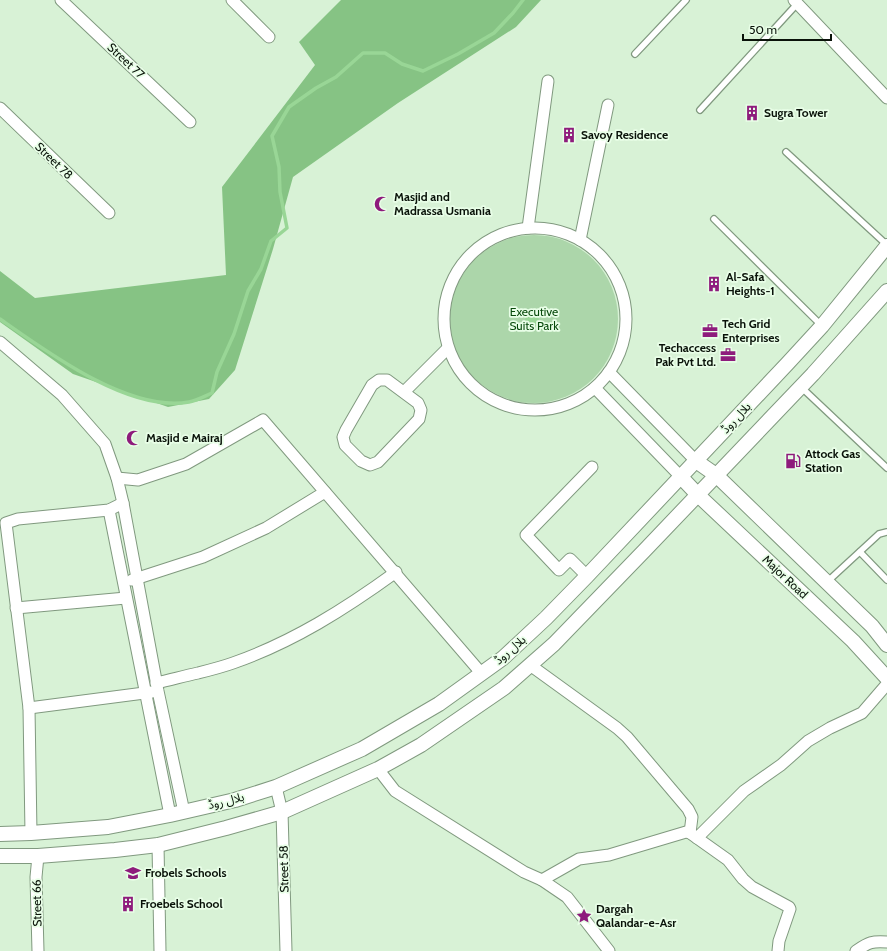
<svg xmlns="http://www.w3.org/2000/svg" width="887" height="951" viewBox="0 0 887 951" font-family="Cabin,'Noto Sans Arabic',sans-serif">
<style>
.green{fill:#acd6aa}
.forest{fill:#86c384}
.water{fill:#99d696}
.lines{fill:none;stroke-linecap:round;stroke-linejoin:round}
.stream{stroke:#99d696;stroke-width:3.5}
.service-casing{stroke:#80997f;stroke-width:8}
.minor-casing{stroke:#80997f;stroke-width:13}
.tertiary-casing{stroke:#80997f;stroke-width:16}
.service{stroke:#fff;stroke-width:5.5}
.minor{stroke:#fff;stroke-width:11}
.tertiary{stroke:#fff;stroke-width:14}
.labels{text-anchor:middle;stroke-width:3.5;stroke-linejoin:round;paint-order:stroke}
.street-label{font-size:12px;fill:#091209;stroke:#e8fee7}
.poi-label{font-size:12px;font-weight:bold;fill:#091209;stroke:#e8fee7;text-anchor:start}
.park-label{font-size:12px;fill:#084a0c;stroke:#e8fee7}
</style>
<rect width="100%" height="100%" fill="#d8f2d6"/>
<circle class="green" cx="534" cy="319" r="84"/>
<polygon class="forest" points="341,0 541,0 516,27 398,103 293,177 273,249 235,370 209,399 168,407 73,374 0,322 0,271 35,298 226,275 222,187 315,65 299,42"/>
<circle class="water" cx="532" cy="320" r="7"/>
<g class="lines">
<path class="stream" d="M0,319C47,352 129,413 189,402C196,401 205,396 212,393L217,372L234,334L248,291L261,269L271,241L287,228L280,192L279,167L272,136L289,107L316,88L336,77L363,53H385L402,64L423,71L458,54L494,33L513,13L523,0"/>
<defs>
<g id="service">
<polyline points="635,54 686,0"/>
<polyline points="700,110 797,4"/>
<polyline points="786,152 887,245"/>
<polyline points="714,219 822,326"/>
<polyline points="801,387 887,468"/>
<polyline points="860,552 887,580"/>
<polyline points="827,582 879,534 887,532"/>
</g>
<g id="minor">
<polyline points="61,0 190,122"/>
<polyline points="232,0 269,37"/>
<polyline points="794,0 887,98"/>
<polyline points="0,108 109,213"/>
<polyline points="528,228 548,81"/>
<circle cx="535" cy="319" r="91"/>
<polyline points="580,240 608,105"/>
<polyline points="0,342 62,395 105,444 117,478 123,503 158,691 184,812"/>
<polyline points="609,372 696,461"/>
<polygon points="379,380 387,380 418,403 421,410 419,419 378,462 370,465 361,461 345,445 343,437 346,430 372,385"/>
<polyline points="595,388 681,477"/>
<polyline points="404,392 448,348"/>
<polyline points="117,478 138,480 186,464 263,420 482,674"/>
<polyline points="109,510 170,815"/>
<polyline points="587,576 570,559 559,570 526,535 592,467"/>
<polyline points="132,580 203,557 266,528 325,492"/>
<polyline points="16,608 126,598"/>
<polyline points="530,665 617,728 627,737 688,809 692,817 690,833"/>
<path d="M156,683C170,680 184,676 198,673C210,670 222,667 233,663C293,642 345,609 396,572"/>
<polyline points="29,708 152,692"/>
<polyline points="378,769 395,791 524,872 542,880 567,897 609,951"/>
<polyline points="276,787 282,812 286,951"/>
<polyline points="31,833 29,708 6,523 18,519 109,510 123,503"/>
<polyline points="697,838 744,791 781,765 808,741 830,728 862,713 887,684"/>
<polyline points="158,845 160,951"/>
<polyline points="38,856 36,877 38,951"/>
<polyline points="542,880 579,859 609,855 686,832 690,833 728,860 743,879 752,887 789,907 790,909 779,941 778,951"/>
<path d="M856,951C869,942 872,941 887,942"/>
</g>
<g id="tertiary">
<polyline points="696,461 716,475 872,626 887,645"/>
<polyline points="681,477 698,495 853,641 887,678"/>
<polyline points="0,834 31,833 108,827 170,815 235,800 276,787 362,749 439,704 503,658 546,618 587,576 787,364 822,326 887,246"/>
<polyline points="0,856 38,856 115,850 158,845 226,828 282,812 378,769 421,745 504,688 554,644 644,551 813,374 887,291"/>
</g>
</defs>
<use href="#service" class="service-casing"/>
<use href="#minor" class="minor-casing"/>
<use href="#tertiary" class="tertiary-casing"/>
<use href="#service" class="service"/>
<use href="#minor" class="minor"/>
<use href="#tertiary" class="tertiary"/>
</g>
<defs>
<symbol id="building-bare" viewBox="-9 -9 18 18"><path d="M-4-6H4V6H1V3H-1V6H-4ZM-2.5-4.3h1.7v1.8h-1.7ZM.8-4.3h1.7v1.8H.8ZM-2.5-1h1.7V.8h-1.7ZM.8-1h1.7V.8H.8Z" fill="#8e1b7c" stroke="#e8fee7" stroke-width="2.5" paint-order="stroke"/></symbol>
<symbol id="mosque-bare" viewBox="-9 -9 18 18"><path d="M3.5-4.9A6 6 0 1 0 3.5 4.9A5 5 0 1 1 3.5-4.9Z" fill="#8e1b7c" stroke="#e8fee7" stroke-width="2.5" paint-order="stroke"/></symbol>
<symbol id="office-bare" viewBox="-9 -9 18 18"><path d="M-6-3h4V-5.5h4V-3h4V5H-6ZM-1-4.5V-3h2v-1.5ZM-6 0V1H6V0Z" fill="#8e1b7c" stroke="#e8fee7" stroke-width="2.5" paint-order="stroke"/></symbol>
<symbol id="fuel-bare" viewBox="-9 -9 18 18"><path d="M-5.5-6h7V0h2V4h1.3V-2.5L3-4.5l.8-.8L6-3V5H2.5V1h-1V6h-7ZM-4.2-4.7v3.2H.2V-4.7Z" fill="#8e1b7c" stroke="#e8fee7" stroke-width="2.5" paint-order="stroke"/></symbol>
<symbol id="school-bare" viewBox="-9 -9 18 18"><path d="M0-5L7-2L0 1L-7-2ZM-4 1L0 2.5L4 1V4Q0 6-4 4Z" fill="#8e1b7c" stroke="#e8fee7" stroke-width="2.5" paint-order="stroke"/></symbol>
<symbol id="sight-bare" viewBox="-9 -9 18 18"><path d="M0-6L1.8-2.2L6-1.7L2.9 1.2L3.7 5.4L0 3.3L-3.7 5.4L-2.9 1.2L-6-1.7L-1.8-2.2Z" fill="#8e1b7c" stroke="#e8fee7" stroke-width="2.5" paint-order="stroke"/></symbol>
</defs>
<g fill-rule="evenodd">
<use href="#building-bare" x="741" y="102" width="22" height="22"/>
<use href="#building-bare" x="558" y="124" width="22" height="22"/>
<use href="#mosque-bare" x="371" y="193" width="22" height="22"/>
<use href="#building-bare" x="703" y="273" width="22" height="22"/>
<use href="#office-bare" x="699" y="320" width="22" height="22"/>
<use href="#office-bare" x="717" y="344" width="22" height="22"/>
<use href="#mosque-bare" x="123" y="427" width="22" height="22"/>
<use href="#fuel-bare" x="782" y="450" width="22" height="22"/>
<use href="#school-bare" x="122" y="862" width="22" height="22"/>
<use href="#building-bare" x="117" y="893" width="22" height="22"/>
<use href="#sight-bare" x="573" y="905" width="22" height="22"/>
</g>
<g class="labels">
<g class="street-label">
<text transform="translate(126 61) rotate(43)" y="4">Street 77</text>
<text transform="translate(54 161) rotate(44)" y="4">Street 78</text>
<text transform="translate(736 418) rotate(-47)" y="4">ہلال روڈ</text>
<text transform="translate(785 577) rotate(43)" y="4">Major Road</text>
<text transform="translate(510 650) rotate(-41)" y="4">ہلال روڈ</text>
<text transform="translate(226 801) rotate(-14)" y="4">ہلال روڈ</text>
<text transform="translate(284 869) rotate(-91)" y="4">Street 58</text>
<text transform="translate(37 903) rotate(-91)" y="4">Street 66</text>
</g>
<g class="poi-label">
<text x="764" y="117">Sugra Tower</text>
<text x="581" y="139">Savoy Residence</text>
<text x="394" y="201">Masjid and<tspan x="394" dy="14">Madrassa Usmania</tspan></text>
<text x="726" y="281">Al-Safa<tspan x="726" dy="14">Heights-1</tspan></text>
<text x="722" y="328">Tech Grid<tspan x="722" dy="14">Enterprises</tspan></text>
<text x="716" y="352" text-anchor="end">Techaccess<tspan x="716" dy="14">Pak Pvt Ltd.</tspan></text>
<text x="146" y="442">Masjid e Mairaj</text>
<text x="805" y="458">Attock Gas<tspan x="805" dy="14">Station</tspan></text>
<text x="145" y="877">Frobels Schools</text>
<text x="140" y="908">Froebels School</text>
<text x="596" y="913">Dargah<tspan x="596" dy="14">Qalandar-e-Asr</tspan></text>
</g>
<g class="park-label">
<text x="534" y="316">Executive<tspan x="534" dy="14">Suits Park</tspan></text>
</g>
</g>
<path d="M743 34v6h88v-6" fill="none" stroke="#091209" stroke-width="2"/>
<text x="749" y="34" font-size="12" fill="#091209" stroke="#e8fee7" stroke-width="3" paint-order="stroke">50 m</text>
</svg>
